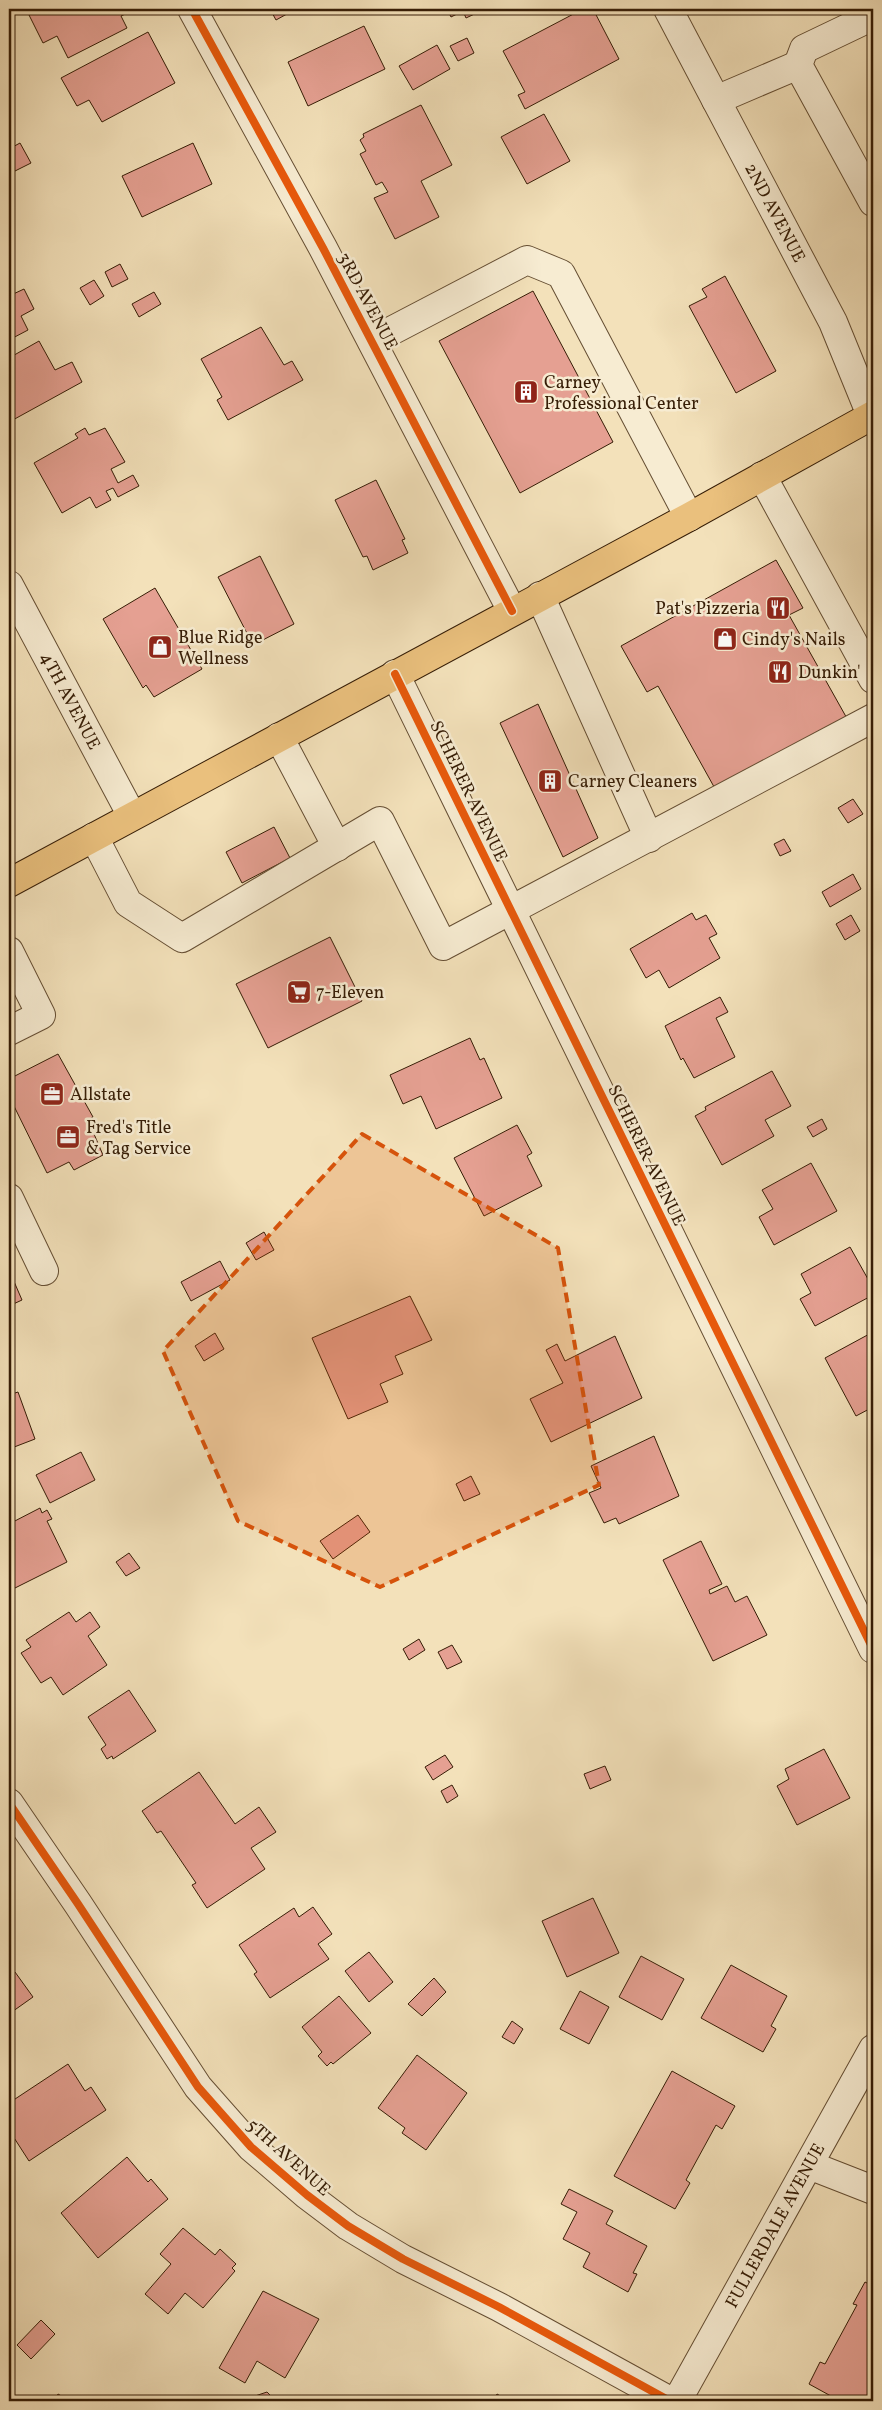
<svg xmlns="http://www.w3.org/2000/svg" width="882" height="2410" viewBox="0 0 882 2410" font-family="Vollkorn,serif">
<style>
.building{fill:#e5a092;stroke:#361d06}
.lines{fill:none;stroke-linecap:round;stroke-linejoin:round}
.minor-casing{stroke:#654e33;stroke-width:30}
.major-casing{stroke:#361d06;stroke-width:30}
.minor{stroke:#f7ecd2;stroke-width:28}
.major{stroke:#eac07d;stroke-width:28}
.cycleway-casing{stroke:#f7ecd2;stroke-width:11}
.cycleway{stroke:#e8590c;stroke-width:8}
.marked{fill:#d6530b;fill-opacity:0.2;stroke:#d6530b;stroke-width:4;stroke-dasharray:10 6;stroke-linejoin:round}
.labels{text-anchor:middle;stroke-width:5;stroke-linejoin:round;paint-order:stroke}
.street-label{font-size:18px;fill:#361d06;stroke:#f7ecd2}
.poi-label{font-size:18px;fill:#361d06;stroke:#f7ecd2;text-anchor:start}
</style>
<rect width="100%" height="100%" fill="#f3e1ba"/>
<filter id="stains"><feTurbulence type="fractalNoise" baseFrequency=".004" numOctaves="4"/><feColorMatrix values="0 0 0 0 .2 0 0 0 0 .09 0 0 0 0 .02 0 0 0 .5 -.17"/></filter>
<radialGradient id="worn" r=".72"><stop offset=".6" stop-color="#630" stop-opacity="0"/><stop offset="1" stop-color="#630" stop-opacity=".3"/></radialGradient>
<g class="building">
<polygon points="41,9 136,9 121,16 127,28 68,58 57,36 43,43 29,15"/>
<polygon points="270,9 296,9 276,20"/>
<polygon points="447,9 485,9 466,18 463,11 451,17"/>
<polygon points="583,9 593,9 619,59 525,109 518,95 525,92 503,51"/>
<polygon points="364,26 385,69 308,106 288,62"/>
<polygon points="148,32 175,83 102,122 89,100 77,106 61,78"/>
<polygon points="467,38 474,53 458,61 450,46"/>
<polygon points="437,45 450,69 413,90 399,66"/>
<polygon points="421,105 452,165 421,181 439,217 395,239 374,198 388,192 382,182 376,185 360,154 366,151 360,140 364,137 363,134"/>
<polygon points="544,114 570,161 527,184 501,137"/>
<polygon points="20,143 31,163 11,173 9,169 9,149"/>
<polygon points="193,143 212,184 142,217 122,176"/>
<polygon points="120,264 128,279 112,287 105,272"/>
<polygon points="725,276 776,371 736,393 689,306 707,297 702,289"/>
<polygon points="94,280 104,296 90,305 80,288"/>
<polygon points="24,289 34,309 21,316 28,330 9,340 9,296"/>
<polygon points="533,291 613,442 520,493 439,341"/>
<polygon points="154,292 161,304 139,317 132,304"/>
<polygon points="261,327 284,365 292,361 303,380 228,420 217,400 222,397 201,359"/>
<polygon points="39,341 55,370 72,362 82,382 11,421 9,417 9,358"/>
<polygon points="85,428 89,435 105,428 125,462 111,469 118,483 133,475 139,486 118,497 113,488 106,491 111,500 96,508 90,497 62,513 34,463 78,438 75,434"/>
<polygon points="376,480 405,539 402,540 408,553 373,570 367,556 363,557 335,500"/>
<polygon points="260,556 294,624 253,645 218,577"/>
<polygon points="776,560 803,608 789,615 849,722 718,794 658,686 647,692 621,646"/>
<polygon points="155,588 202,669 154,697 146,685 143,688 103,619"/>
<polygon points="538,704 598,838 563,857 500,723"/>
<polygon points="853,799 863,814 848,823 838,808"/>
<polygon points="274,827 290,858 242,883 226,852"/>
<polygon points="784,839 791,851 780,856 774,844"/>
<polygon points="853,874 861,889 830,907 822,892"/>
<polygon points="692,913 696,920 706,915 717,934 709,938 720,958 669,988 659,970 646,978 630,949"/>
<polygon points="851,915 860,931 845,940 836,924"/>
<polygon points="330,937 362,1001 268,1048 236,984"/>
<polygon points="720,997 728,1012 716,1018 735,1057 694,1078 683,1058 681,1060 665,1026"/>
<polygon points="470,1038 480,1060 484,1058 502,1098 436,1129 421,1096 403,1104 390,1075"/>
<polygon points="58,1054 93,1117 88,1120 103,1155 74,1170 69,1162 47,1173 9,1096 9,1079"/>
<polygon points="772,1071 791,1106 765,1120 774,1136 722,1165 695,1116 706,1110 705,1107"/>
<polygon points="822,1119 827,1129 813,1137 807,1127"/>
<polygon points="517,1125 532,1153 527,1156 542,1186 484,1216 454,1158"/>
<polygon points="811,1163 837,1211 774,1245 759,1217 773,1209 762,1190"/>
<polygon points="264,1232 274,1250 256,1260 246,1243"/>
<polygon points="850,1247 873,1288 873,1295 815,1326 800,1299 811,1293 801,1274"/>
<polygon points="220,1261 230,1280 191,1301 181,1282"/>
<polygon points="9,1270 22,1300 9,1306"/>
<polygon points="410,1296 432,1340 395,1356 403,1374 380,1384 388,1402 348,1419 312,1338"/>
<polygon points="873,1332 873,1407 856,1416 825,1358"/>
<polygon points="215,1333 224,1349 204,1361 195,1346"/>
<polygon points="615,1336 642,1398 551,1442 530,1399 563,1383 546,1350 557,1344 565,1361"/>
<polygon points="18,1392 35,1439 9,1449 9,1395"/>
<polygon points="654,1436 679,1496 619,1524 616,1518 604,1523 589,1493 601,1488 591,1466"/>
<polygon points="81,1452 95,1480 50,1503 36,1475"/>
<polygon points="471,1476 480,1494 464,1501 456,1484"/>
<polygon points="40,1508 42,1513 47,1510 52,1519 47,1521 67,1562 9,1591 9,1524"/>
<polygon points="358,1515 370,1532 333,1559 320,1541"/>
<polygon points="701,1541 722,1584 709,1590 710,1594 727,1586 735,1602 747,1596 767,1635 713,1661 663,1560"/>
<polygon points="129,1553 140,1568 126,1576 116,1562"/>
<polygon points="69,1612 76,1622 90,1612 100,1627 88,1636 107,1665 63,1695 51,1677 41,1683 21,1653 31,1647 26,1640"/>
<polygon points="419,1639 425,1650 409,1660 403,1649"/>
<polygon points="452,1645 462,1662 447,1669 438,1652"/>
<polygon points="129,1690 156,1731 113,1759 112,1756 107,1759 101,1749 106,1745 88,1717"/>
<polygon points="824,1749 850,1798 797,1825 777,1786 789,1779 785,1769"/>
<polygon points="445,1755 453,1767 433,1780 425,1767"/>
<polygon points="605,1766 611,1780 590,1789 584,1774"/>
<polygon points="199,1772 235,1824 259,1807 276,1832 251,1848 265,1869 207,1908 192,1885 196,1883 161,1831 157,1833 142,1811"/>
<polygon points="452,1785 458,1796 447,1803 441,1791"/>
<polygon points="593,1898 619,1953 567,1977 542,1921"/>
<polygon points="313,1907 332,1934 318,1944 329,1959 270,1998 254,1974 257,1972 239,1945 294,1908 299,1917"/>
<polygon points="369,1952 393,1982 369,2002 345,1971"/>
<polygon points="641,1956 684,1979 662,2020 619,1997"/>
<polygon points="731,1965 787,1996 771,2026 776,2029 763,2052 701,2018"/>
<polygon points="15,1972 33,1997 9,2014 9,1976"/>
<polygon points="434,1978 446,1992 422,2016 408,2004"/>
<polygon points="580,1991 609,2007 589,2044 560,2029"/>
<polygon points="339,1996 371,2033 333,2064 331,2062 327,2066 318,2056 322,2052 302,2027"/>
<polygon points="512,2021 523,2029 514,2044 502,2037"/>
<polygon points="417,2055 467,2093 426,2150 402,2133 405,2128 378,2108"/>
<polygon points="68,2064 85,2091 91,2087 106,2110 29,2161 9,2130 9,2103"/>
<polygon points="672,2071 735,2106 722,2129 716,2125 686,2180 690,2183 675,2209 614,2176"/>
<polygon points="127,2157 148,2182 151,2179 168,2199 98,2258 61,2213"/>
<polygon points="569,2189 613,2211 606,2224 647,2246 633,2273 637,2274 628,2292 583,2267 590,2253 563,2239 577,2212 561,2204"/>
<polygon points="183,2228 215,2255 220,2249 236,2264 232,2268 235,2271 203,2308 185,2293 168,2314 145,2294 171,2264 160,2254"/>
<polygon points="865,2282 873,2286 873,2401 840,2401 809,2384 820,2362 825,2364 857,2305 853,2304"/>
<polygon points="263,2291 319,2319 285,2378 257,2361 245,2383 219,2368"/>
<polygon points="41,2320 55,2334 31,2359 17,2345"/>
<polygon points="267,2392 276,2401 254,2401 255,2396"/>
<polygon points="58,2394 70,2401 54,2401"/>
<polygon points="497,2394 509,2401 493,2401"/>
</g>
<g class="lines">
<defs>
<g id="minor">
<polyline points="192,9 323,248 512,611"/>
<path id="s1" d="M668,9L833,322L873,420"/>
<polyline points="873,16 804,49 798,65 873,202"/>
<polyline points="716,100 798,65"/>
<polyline points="372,341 527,260 561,274 689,517"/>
<polyline points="762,476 873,679"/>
<path id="s2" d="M9,585L132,816"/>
<polyline points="540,596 649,838"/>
<polyline points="395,674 873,1649"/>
<polyline points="279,737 337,847"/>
<polyline points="94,837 128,903 182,938 380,821 443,946 873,718"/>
<polyline points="9,951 41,1015 9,1031"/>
<polyline points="9,1198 44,1271"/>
<polyline points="9,1803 78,1904 198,2087 251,2147 307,2195 348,2226 403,2259 499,2307 670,2401"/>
<polyline points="809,2165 873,2190"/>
<path id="s3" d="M677,2401L873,2049"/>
</g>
<polyline id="major" points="9,883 689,517 873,415"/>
</defs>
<use href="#minor" class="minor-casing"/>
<use href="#major" class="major-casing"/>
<use href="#minor" class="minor"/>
<use href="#major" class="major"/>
<defs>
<g id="cycleway">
<polyline points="192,9 323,248 512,611"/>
<polyline points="395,674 873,1649"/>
<polyline points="9,1803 78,1904 198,2087 251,2147 307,2195 348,2226 403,2259 499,2307 670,2401"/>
</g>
</defs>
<use href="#cycleway" class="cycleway-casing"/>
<use href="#cycleway" class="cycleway"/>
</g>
<path class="marked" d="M362,1134L558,1248L599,1485L380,1587L238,1521L163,1351Z"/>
<defs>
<symbol id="building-square" viewBox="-11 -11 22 22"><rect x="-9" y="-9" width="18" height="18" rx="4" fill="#8f2418" stroke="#f7ecd2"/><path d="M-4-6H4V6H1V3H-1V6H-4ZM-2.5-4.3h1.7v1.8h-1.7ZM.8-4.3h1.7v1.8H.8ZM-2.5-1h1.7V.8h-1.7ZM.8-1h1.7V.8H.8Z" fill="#fff"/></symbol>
<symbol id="restaurant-square" viewBox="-11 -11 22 22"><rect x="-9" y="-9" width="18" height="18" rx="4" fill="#8f2418" stroke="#f7ecd2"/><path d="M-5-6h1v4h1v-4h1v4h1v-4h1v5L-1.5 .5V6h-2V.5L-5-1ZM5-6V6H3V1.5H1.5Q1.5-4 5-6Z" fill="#fff"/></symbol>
<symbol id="shop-square" viewBox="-11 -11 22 22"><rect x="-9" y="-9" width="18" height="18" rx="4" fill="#8f2418" stroke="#f7ecd2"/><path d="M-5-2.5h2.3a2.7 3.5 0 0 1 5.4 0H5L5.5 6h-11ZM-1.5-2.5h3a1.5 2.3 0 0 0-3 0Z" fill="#fff"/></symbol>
<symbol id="supermarket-square" viewBox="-11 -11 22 22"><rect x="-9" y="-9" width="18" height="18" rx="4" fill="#8f2418" stroke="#f7ecd2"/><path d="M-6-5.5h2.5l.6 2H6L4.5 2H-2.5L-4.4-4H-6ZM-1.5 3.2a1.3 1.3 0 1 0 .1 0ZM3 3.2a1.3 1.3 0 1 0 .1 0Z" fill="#fff"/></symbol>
<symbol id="office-square" viewBox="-11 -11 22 22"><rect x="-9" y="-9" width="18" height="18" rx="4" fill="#8f2418" stroke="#f7ecd2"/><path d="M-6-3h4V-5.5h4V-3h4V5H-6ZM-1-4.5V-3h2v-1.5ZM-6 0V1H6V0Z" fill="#fff"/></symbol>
</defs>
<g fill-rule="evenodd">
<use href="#building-square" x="512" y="378" width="28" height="28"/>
<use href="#restaurant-square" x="764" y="594" width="28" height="28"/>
<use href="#shop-square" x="711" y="625" width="28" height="28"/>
<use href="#shop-square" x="146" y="633" width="28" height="28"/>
<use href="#restaurant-square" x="766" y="658" width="28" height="28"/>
<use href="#building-square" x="536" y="767" width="28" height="28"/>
<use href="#supermarket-square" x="285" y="978" width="28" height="28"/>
<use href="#office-square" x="38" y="1080" width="28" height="28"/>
<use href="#office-square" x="54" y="1123" width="28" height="28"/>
</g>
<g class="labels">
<g class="street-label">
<text dy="6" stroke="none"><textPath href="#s1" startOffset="230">2ND AVENUE</textPath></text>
<text transform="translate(368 301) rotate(62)" y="6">3RD AVENUE</text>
<text dy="6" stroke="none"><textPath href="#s2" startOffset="131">4TH AVENUE</textPath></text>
<text transform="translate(469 791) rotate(64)" y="6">SCHERER AVENUE</text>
<text transform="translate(647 1155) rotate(64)" y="6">SCHERER AVENUE</text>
<text transform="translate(289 2157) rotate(42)" y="6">5TH AVENUE</text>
<text dy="6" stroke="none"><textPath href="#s3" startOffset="201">FULLERDALE AVENUE</textPath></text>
</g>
<g class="poi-label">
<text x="544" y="388">Carney<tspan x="544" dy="21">Professional Center</tspan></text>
<text x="760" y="614" text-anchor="end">Pat's Pizzeria</text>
<text x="178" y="643">Blue Ridge<tspan x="178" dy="21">Wellness</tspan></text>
<text x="742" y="645">Cindy's Nails</text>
<text x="798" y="678">Dunkin'</text>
<text x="568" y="787">Carney Cleaners</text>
<text x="316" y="998">7-Eleven</text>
<text x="70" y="1100">Allstate</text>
<text x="86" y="1133">Fred's Title<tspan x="86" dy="21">&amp; Tag Service</tspan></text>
</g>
</g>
<rect width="882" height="2410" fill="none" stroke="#f3e1ba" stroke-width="30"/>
<rect x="10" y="10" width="862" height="2390" fill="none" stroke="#361d06" stroke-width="2.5"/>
<rect x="15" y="15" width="852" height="2380" fill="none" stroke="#361d06"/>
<rect width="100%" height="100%" filter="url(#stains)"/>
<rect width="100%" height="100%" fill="url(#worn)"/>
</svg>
